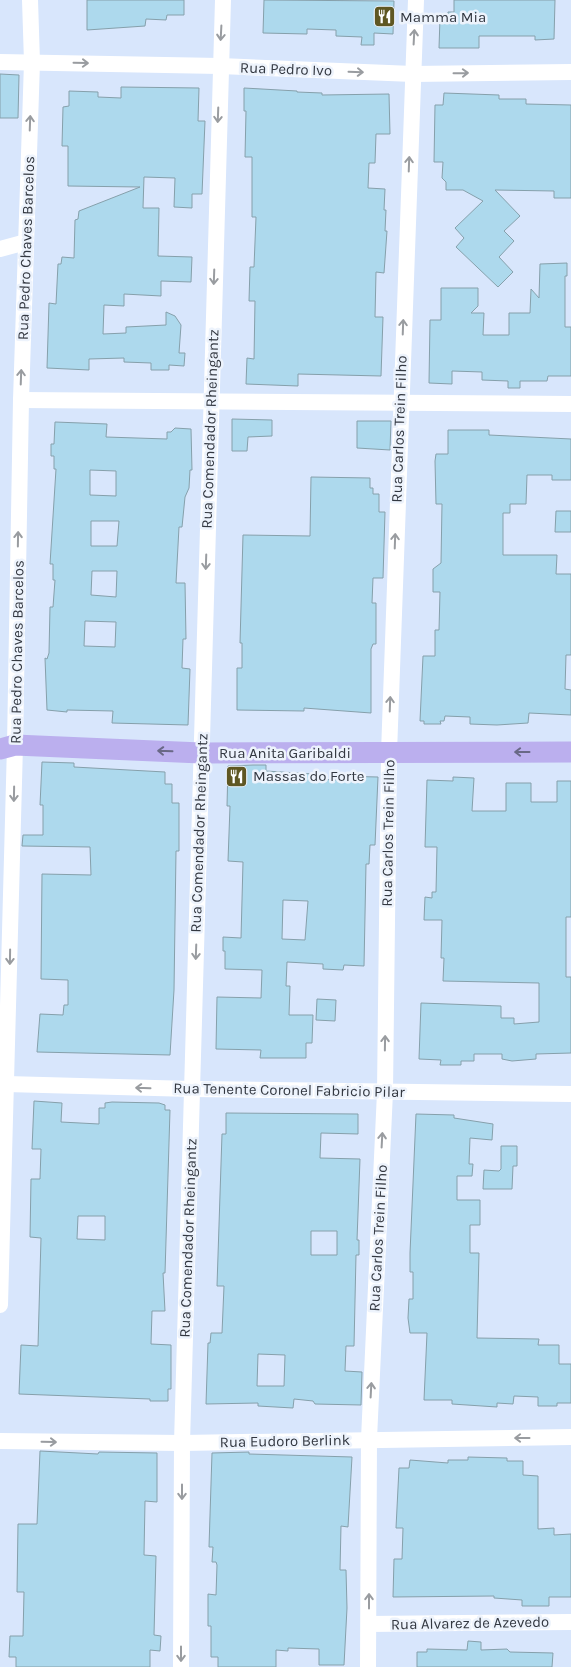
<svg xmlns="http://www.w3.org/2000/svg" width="571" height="1667" viewBox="0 0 571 1667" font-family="Karla,sans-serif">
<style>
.building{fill:#add9ed;stroke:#86a0ab;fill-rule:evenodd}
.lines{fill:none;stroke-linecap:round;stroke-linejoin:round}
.minor{stroke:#fff;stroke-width:16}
.major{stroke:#bbafee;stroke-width:21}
.oneway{stroke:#999ca0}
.oneway2{stroke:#696886}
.labels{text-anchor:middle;stroke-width:5;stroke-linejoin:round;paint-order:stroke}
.poi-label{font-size:15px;fill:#333841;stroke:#edf3fc;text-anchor:start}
.street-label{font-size:15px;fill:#333841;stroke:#edf3fc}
</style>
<rect width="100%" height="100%" fill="#d8e6fc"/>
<g class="building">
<polygon points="87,0 184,0 184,15 167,15 166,20 146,19 145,26 87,30"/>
<polygon points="264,0 394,1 393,34 374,33 374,45 361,45 362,37 336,36 336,30 307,29 307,34 263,33"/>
<polygon points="454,0 555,0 554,39 535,40 535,36 479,36 479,48 439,48 440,18 448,18 448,12 454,12"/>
<polygon points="0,74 19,75 18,118 0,118"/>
<polygon points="121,87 199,88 198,121 205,121 202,194 192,194 192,208 174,207 175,178 144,177 143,208 159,208 158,256 192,257 191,282 161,281 161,296 124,294 124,306 104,305 103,334 126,333 126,327 166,325 166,312 175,316 181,325 179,353 185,353 184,366 169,365 169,370 151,370 151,363 124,362 124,358 89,359 89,370 47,368 49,303 56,304 58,264 61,264 62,257 74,258 75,220 78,219 79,211 140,187 68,186 68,146 62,146 63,107 69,106 69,91 98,92 98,97 121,98"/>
<polygon points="244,88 297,91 297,92 322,93 322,95 389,94 390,134 376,134 375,163 369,163 368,188 385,189 384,210 386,210 385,231 387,231 384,273 376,272 375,317 383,317 381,376 298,374 298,386 246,384 247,358 254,359 255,301 249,301 250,267 254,267 256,217 252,217 252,157 245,157 246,111 244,111"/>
<polygon points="444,93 499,95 499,99 526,99 526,104 571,105 571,198 554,198 554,191 495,190 520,216 504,231 514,241 499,257 513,272 498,287 456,247 464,238 455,228 483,201 463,190 446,190 446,182 442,178 443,162 434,162 435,105 443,105"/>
<polygon points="567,263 567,276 565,276 565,327 571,327 571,376 548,376 547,381 520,381 520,388 508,388 508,381 482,380 482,372 452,371 452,384 429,383 430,320 441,320 441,288 478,288 478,306 471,313 484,313 483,335 509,335 509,313 530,313 531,289 539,298 540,264"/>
<polygon points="232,419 272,420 272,436 248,437 247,451 232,451"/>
<polygon points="357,421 391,421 390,450 357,448"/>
<path d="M55,422L107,424L106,437L167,439V432H171L175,428L191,429L192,470H190L189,488L185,497L182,527H179L176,583H185L186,639H183L182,668L190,669L188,725L112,723L113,711L67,710V712L47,710L45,658L47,659L49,653L50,607H53L55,580H53V564H50L56,469H54V456H51V444H54ZM90,470L116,471V496L90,495ZM91,521H119L117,546H91ZM92,571H117L116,597L91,595ZM85,621L116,622L115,647L84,646Z"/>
<polygon points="448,430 489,430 489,435 571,439 571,480 552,480 552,475 527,475 526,504 510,504 510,513 503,513 503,555 557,555 556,574 571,574 571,655 566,655 565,689 571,690 571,715 529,713 528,723 497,725 470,724 470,717 445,716 444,721 440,721 441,724 424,724 424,721 420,721 423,656 435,656 435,630 439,630 440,592 433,592 433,569 441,563 442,504 436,504 435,461 436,454 448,454"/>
<polygon points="311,477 370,478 370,488 373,488 373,494 379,494 379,512 385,512 383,578 373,578 372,603 376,603 376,644 373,644 371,649 371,713 304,708 304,711 237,710 237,668 242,668 242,643 240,643 243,535 310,536"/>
<polygon points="556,511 571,511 571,532 555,532"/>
<polygon points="42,762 74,763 74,767 165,772 165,784 172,784 172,803 179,803 179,851 176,851 174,990 170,1055 37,1052 40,1014 63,1015 64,1005 68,1005 68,980 41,979 42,874 91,875 90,847 22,846 23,835 43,835 43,805 40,805"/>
<path d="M253,765H266V771L313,774V779L336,780L337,776L378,777L375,845H370L369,864H366L364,966L344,965L343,970L323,969V964L287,962L286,986H290L289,1015H313L312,1043H306V1058H260L261,1050L216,1049L217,997L261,998L262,970L225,969V951H223V937L241,938L243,862L228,861L230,806H227L228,766ZM283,900L308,901L305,940L282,939Z"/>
<polygon points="453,777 474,778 472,811 506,811 506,783 531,783 531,802 557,802 557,781 571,781 571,917 566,917 566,977 571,977 571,1053 536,1054 536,1059 512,1061 502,1059 502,1054 474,1054 474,1061 461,1061 461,1065 440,1065 441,1060 419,1059 421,1003 501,1006 501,1018 514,1018 514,1024 539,1022 539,983 443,981 444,958 441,958 442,920 424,920 425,897 432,898 432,892 436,892 437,847 425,847 427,780 453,781"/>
<polygon points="317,999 336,1000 335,1021 316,1020"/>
<path d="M34,1101L62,1103L61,1122L99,1124V1108H105V1103L112,1102L159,1103L165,1105V1110H170L165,1273H163L165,1311H152L151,1344L171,1345V1389H168V1401H150V1399L19,1394L21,1345L38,1346L41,1238L30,1237L31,1179H40L41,1149H32ZM78,1216H105V1240L77,1239Z"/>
<path d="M226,1113L358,1114V1134L321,1133L320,1158L360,1159L357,1240H359V1255H356L354,1346H346L345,1371L362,1372L361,1405L315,1404L313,1401L294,1399L293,1408L258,1406V1403L206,1404L208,1343H210L211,1333H222L224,1286H217L222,1134H226ZM311,1231H337V1255H311ZM258,1354L285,1355L284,1386H257Z"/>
<polygon points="416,1114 454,1115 454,1118 493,1124 492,1140 470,1138 469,1164 473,1164 472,1176 457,1176 457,1200 480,1200 480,1225 470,1225 470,1253 479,1253 477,1338 539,1339 538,1345 559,1345 559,1364 571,1364 571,1403 557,1403 557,1406 538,1406 538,1397 514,1396 513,1404 497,1403 497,1407 452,1404 452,1400 424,1400 427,1333 410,1333 408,1318 409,1299 413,1299 413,1272 410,1272 410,1253"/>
<polygon points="501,1146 517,1146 517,1166 513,1166 512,1189 483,1189 484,1170 499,1171 501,1169"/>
<polygon points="40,1451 98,1454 99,1452 157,1453 157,1502 145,1501 144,1555 156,1556 154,1635 161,1636 160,1651 150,1650 150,1667 16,1667 16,1657 9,1657 10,1636 23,1636 24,1592 17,1592 18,1524 37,1524"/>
<polygon points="249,1452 249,1454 352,1457 348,1527 341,1526 340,1570 346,1570 347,1608 344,1665 319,1665 319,1649 288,1648 288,1651 276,1650 276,1667 218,1667 218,1657 211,1657 211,1626 208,1626 208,1594 216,1595 217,1565 216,1562 212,1562 213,1547 209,1547 212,1453"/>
<polygon points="468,1457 507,1458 507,1461 523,1461 523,1475 538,1476 538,1529 554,1528 554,1535 571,1534 571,1597 549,1597 549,1606 522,1606 522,1600 494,1598 494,1596 393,1597 394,1559 402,1559 403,1528 396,1528 399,1468 409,1468 410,1460 448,1463 448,1460 468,1460"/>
<polygon points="468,1641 481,1642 481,1650 507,1649 510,1652 553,1653 552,1667 417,1667 417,1652 427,1652 427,1649 467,1650"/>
</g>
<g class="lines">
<g class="minor">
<polyline points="0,62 220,66 413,74 571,72"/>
<polyline points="0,249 26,242"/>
<polyline points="21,400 571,404"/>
<polyline points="6,1084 192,1089 571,1094"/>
<polyline points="0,1305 15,745 21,400 32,62 30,0"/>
<polyline points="0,1441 182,1443 571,1437"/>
<polyline points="369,1624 571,1622"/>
<polyline points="181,1667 182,1443 223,0"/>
<polyline points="368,1667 369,1439 385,1092 389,753 416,0"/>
</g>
<polyline class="major" points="0,749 15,745 201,753 571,752"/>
</g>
<defs><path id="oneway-shaft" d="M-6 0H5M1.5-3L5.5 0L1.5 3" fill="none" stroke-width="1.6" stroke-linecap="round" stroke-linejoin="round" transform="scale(1.25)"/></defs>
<g class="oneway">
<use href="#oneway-shaft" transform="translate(221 33) rotate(93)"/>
<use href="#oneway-shaft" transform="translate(414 37) rotate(-87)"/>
<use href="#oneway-shaft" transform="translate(81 63) rotate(1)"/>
<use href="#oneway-shaft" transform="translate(356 72) rotate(2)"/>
<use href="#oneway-shaft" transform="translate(461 73) rotate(-1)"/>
<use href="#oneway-shaft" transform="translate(218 115) rotate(92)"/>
<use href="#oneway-shaft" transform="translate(30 123) rotate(-88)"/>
<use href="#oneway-shaft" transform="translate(409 164) rotate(-88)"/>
<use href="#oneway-shaft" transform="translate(214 277) rotate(92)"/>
<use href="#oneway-shaft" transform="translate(403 327) rotate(-88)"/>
<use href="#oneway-shaft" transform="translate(21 377) rotate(-88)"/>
<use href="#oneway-shaft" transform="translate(18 539) rotate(-89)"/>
<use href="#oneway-shaft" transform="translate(395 541) rotate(-88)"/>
<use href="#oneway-shaft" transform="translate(206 562) rotate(92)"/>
<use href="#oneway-shaft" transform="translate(390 704) rotate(-88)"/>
<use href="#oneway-shaft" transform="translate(14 794) rotate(91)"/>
<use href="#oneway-shaft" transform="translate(196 952) rotate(92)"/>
<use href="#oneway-shaft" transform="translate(10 957) rotate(91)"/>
<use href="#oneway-shaft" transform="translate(385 1043) rotate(-89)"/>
<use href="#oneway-shaft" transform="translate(143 1088) rotate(-178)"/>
<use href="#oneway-shaft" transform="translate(382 1140) rotate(-87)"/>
<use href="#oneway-shaft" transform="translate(371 1390) rotate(-87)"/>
<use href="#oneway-shaft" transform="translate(522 1438) rotate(180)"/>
<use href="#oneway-shaft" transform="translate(49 1442) rotate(1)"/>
<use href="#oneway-shaft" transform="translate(182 1492) rotate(90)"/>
<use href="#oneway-shaft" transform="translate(369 1601) rotate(-90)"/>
<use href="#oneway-shaft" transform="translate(181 1654) rotate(90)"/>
</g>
<g class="oneway2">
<use href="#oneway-shaft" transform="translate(165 751) rotate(-178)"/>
<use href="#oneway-shaft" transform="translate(522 752) rotate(180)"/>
</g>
<defs>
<symbol id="restaurant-square" viewBox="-11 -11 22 22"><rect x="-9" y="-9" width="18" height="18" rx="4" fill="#5f5723" stroke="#edf3fc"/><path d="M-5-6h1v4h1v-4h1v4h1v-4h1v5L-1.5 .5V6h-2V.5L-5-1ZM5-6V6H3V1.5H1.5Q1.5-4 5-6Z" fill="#fff"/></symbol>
</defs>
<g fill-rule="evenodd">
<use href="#restaurant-square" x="372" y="4" width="25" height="25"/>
<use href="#restaurant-square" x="224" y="764" width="25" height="25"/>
</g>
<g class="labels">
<g class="poi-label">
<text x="400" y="22">Mamma Mia</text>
<text x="253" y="781">Massas do Forte</text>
</g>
<g class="street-label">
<text transform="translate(286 69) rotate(2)" y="5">Rua Pedro Ivo</text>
<text transform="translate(26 248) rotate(-88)" y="5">Rua Pedro Chaves Barcelos</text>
<text transform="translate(210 429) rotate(-88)" y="5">Rua Comendador Rheingantz</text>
<text transform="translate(399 429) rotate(-88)" y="5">Rua Carlos Trein Filho</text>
<text transform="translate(17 652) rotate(-89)" y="5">Rua Pedro Chaves Barcelos</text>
<text x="285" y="758">Rua Anita Garibaldi</text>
<text transform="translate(199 833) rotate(-88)" y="5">Rua Comendador Rheingantz</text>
<text transform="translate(388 833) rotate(-89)" y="5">Rua Carlos Trein Filho</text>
<text transform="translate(289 1090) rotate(1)" y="5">Rua Tenente Coronel Fabricio Pilar</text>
<text transform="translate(188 1238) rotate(-88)" y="5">Rua Comendador Rheingantz</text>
<text transform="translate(378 1238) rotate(-87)" y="5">Rua Carlos Trein Filho</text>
<text transform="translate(285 1441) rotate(-1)" y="5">Rua Eudoro Berlink</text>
<text transform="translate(470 1623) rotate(-1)" y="5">Rua Alvarez de Azevedo</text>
</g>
</g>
</svg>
